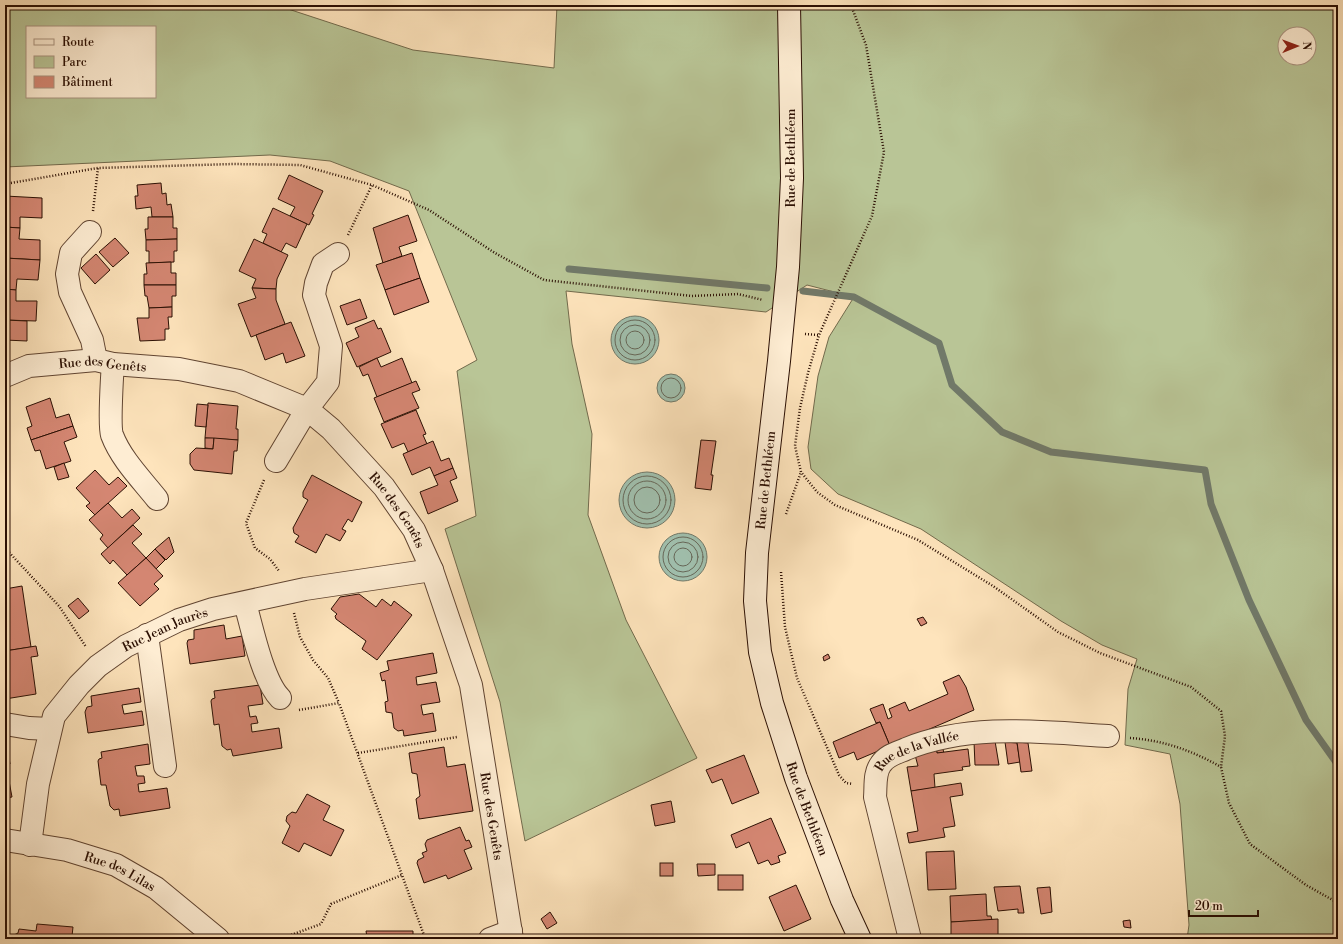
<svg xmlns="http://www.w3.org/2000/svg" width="1343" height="944" viewBox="0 0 1343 944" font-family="'Libre Bodoni',serif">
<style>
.green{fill:#b9c596;stroke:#726a4c;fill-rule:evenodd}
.water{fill:#a0bfad;stroke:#717969}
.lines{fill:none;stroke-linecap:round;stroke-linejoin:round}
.shore{stroke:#666758;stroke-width:1}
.stream{stroke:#717969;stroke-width:7}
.building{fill:#d48672;stroke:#2b0f03}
.minor-casing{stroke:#604431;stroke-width:24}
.secondary-casing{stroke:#2b0f03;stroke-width:24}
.path{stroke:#2b0f03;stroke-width:2.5;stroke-dasharray:1 2;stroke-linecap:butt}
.minor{stroke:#feedd3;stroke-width:22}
.secondary{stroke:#feedd3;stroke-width:22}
.labels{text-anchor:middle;stroke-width:4;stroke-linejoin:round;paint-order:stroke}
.street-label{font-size:13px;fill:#2b0f03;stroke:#feedd3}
</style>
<rect width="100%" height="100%" fill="#fee4bc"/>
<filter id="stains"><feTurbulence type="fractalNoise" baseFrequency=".005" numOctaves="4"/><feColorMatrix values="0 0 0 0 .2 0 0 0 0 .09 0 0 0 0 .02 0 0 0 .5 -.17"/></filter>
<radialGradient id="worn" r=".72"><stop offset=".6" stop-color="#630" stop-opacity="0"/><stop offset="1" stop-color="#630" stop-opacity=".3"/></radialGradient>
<path class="green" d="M5,5H276L413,50L554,68L557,5H1338V939H1187L1189,925L1180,804L1170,754L1125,745L1128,689L1137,659L1102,645L1061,621L921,529L838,494L811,469L808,447L818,376L829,337L854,297L807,285L766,312L566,291L572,344L592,434L588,515L626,620L697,758L525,841L500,702L445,529L476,516L457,371L477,360L409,191L330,161L270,155L5,167ZM27,27H155V97H27ZM1285,34H1309V58H1285Z"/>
<g class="water">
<circle cx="635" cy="340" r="24"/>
<circle cx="671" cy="388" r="14"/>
<circle cx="647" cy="500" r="28"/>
<circle cx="683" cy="557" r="24"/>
</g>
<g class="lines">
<g class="shore">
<circle cx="635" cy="340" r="20"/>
<circle cx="635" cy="340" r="15"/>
<circle cx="635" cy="340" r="9"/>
<circle cx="671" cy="388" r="10"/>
<circle cx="647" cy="500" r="24"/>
<circle cx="647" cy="500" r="19"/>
<circle cx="647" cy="500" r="13"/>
<circle cx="683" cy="557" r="20"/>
<circle cx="683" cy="557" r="15"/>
<circle cx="683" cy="557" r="9"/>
</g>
<g class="stream">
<polyline points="569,269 767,288"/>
<polyline points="803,291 854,297 939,343 952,385 1002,432 1051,452 1205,470 1211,504 1249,600 1306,720 1338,765"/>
</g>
</g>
<g class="building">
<polygon points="289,175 323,191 312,214 314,215 309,225 290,216 295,207 278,199"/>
<polygon points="161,183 162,194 166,193 167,205 171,204 173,217 152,217 151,207 136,209 135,196 138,196 137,185"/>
<polygon points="5,196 42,198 42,218 20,217 20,228 5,227"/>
<polygon points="273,208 307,224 296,248 286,243 281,252 263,243 267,234 262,232"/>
<polygon points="408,215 417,241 399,247 402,256 383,263 373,228"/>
<polygon points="148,217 173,217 173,228 177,228 177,239 146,240 145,229 148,229"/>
<polygon points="5,227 20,228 19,239 40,240 40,260 5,258"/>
<polygon points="115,238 129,253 113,267 99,252"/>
<polygon points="177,239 177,251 174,251 174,262 149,263 149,251 146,251 146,240"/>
<polygon points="254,239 288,255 277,279 276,289 252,288 256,279 239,271"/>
<polygon points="412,253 420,278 385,290 376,265"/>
<polygon points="96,254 110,270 95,284 81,268"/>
<polygon points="5,258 40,260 38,280 17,279 16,290 5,289"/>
<polygon points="171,262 171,273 176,273 176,285 144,285 144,274 147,274 146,263"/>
<polygon points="420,278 429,302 394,315 385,290"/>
<polygon points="144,285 176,285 176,296 172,296 172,307 149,308 147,296 145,296"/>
<polygon points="252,288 276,289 276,300 285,324 251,337 238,304 256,298"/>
<polygon points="5,289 16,290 16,301 37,301 36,321 5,320"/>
<polygon points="360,299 367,318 347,325 340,306"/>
<polygon points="172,307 172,317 168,317 169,329 165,329 165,340 140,341 137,318 149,318 149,308"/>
<polygon points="5,320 27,321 27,341 5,340 5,344"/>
<polygon points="374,320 378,329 381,328 391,352 357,367 346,343 359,337 355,328"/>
<polygon points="291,322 305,356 286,363 283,353 265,360 256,335"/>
<polygon points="377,358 381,367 402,358 412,383 377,397 368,374 363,376 359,367"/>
<polygon points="416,381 420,390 412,393 419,408 384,422 374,398"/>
<polygon points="50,398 56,418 69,414 73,426 31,440 27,428 32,426 26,407"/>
<polygon points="208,403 238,406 236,429 238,429 238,440 205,438"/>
<polygon points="197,404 208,405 206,427 195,426"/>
<polygon points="416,410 426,434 423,435 427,444 408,452 404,443 392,448 381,424"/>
<polygon points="73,426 77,437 64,442 71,461 46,469 40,450 35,451 31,440"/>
<polygon points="205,438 214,438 213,449 205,448"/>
<polygon points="214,438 238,440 237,451 234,451 232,474 194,470 190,464 190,454 196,448 213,449"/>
<polygon points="701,440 716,441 711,475 713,475 711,490 695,488"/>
<polygon points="433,441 441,461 449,458 453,468 434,476 430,467 412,475 403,454"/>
<polygon points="64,463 69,477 58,480 54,467"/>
<polygon points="453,468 457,478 450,481 458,501 428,514 420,492 438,485 434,476"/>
<polygon points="95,470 109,485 118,477 127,486 95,515 86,506 90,503 76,488"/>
<polygon points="312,475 362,502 352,522 348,519 342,529 346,531 340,541 326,534 316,553 295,542 299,536 294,533 293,528 308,500 303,497 303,492"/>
<polygon points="108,503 122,518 132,509 140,518 108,548 100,539 103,535 89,520"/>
<polygon points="133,525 142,534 132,543 146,558 127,575 113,560 110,564 101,554"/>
<polygon points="169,537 174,552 166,560 155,549"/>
<polygon points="155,549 165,560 156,569 146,558"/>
<polygon points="146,558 163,576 154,584 159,589 140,606 118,583"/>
<polygon points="22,586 31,647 5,651 5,589"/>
<polygon points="359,594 376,607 382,599 391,606 394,601 412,615 377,660 362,649 366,641 336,619 335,616 337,614 331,609 340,597"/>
<polygon points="78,598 89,611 79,619 68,606"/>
<polygon points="923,617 927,623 921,626 917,619"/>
<polygon points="224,625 226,639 242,636 245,656 190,664 187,643 188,640 194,639 194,630"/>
<polygon points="36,646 38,656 31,657 36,694 5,699 5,651"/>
<polygon points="433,653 437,673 416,677 417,685 436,682 440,702 421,705 423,715 433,713 436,731 404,736 403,730 398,731 394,728 392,713 386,712 385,702 388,701 385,680 382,681 380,673 389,670 387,661"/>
<polygon points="828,654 830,658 824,661 823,657"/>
<polygon points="959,675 966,687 974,710 890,746 880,722 876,723 870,709 883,704 888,719 892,717 889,709 905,702 909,711 948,694 943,682"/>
<polygon points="260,685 263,704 248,706 250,717 256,716 258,723 251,724 252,732 279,728 282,748 233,756 231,749 227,750 222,746 219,724 214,725 211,701 212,699 215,698 214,691"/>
<polygon points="139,688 141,702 122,705 124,714 142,711 144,725 88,733 85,712 87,707 92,706 91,696"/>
<polygon points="880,722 890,746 857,760 854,752 839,758 833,742"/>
<polygon points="995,741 999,765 975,765 974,742"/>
<polygon points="1005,742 1017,743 1020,762 1008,764"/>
<polygon points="1017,742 1028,743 1032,771 1021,772"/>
<polygon points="148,744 150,764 135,766 137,776 144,776 145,783 138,784 139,792 167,788 170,808 120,816 119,809 114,810 110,806 106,785 101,785 98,761 99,759 102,758 101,752"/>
<polygon points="942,746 944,753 937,753 936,747"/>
<polygon points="444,747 447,767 465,764 473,811 419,819 416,799 420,796 417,774 412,773 409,753"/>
<polygon points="936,747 937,753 968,749 970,766 962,767 963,770 934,774 935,788 911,791 907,767 918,766 915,755"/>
<polygon points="8,752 10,764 6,765 12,797 5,798 5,753"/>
<polygon points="744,755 759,793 732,804 722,779 712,783 706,770"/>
<polygon points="961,783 963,795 950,797 955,826 943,828 945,837 909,843 907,833 918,831 911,791"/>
<polygon points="307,794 330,806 323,820 344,830 331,856 304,843 299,852 282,843 290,826 286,821 287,816 292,812 296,813"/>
<polygon points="671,801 675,822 655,826 651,805"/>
<polygon points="771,818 786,853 778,856 780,862 771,865 768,860 758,864 749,842 736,848 731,835"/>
<polygon points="460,827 466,841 469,840 472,847 464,850 472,869 448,879 446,875 424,883 417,863 418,860 424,857 422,853 427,851 425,844 427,840"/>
<polygon points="954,851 956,889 928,890 926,852"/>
<rect x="660" y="863" width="13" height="13"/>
<polygon points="697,864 715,864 715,875 698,876"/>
<rect x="718" y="875" width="25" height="15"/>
<polygon points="796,885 811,919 784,931 769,897"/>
<polygon points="1020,886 1024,913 1018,913 1018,909 998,911 994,887"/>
<polygon points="1050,887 1052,912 1041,914 1037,888"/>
<polygon points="986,894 987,916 991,916 992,920 951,922 950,896"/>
<polygon points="550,912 557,923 547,929 541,919"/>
<polygon points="998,919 998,939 951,939 951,922"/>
<polygon points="1130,920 1131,928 1124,927 1123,921"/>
<polygon points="37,924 73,927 72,936 86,937 86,939 13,939 14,935 18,933 19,929 36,931"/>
<polygon points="366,931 413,931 413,939 362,939 367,937"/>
</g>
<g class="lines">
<defs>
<g id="minor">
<polyline points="90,232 71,253 67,274 70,292 92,340 96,360"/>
<path d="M113,364C112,376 109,426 112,435C121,459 142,480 157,499"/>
<path id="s1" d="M5,376L29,366L96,360L113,364L179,369L239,381L307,409L331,429L384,487L414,530L432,570L471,685L512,939"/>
<polyline points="276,461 307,409 328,382 331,346 314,295 316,283 323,264 338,254"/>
<path d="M245,603C252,628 263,681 280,698"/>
<polyline points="147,635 165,766"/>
<polyline points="5,724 29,728 50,729"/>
<path id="s2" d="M5,840L67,850L116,865L156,888L218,939"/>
<path id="s3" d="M30,845L38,784L54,716L79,685L98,666L126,646L179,620L213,609L305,589L432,570"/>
<polyline points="490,939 511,931"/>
<path id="s4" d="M910,939L875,797C876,786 874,773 881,764C887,755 897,753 906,749C970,723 1041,732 1108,736"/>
</g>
<g id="secondary">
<path id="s5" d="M789,5L792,178L788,267L779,361L757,553L755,601L760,652L772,703L796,778L842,900L860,939"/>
</g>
</defs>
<use href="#minor" class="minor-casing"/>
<use href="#secondary" class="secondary-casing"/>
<g class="path">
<polyline points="851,5 866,45 884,152 872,216 819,335 808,373 800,408 795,446 801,472 817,492 835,505 918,540 993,586 1058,632 1100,653 1191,687 1221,711 1225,736 1221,767 1229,803 1250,844 1306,885 1338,903"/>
<polyline points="5,184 98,168 233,164 300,165 372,185 429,210 495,253 544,280 692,296 738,294 763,300"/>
<polyline points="93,211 98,168"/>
<polyline points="348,235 372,185"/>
<polyline points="805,334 819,335"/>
<polyline points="264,480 246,523 255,548 270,559 279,571"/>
<polyline points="786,514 801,472"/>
<polyline points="5,548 59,606 86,647"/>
<polyline points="781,572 785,627 797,678 839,775 846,783 853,784"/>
<polyline points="294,613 300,637 313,660 328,678 339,703"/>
<polyline points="299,710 339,703 425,938 437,939"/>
<path d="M1130,738C1163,740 1193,751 1221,767"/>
<polyline points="358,753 457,737"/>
<polyline points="280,939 321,924 331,904 402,875"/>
</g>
<use href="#minor" class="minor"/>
<use href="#secondary" class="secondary"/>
</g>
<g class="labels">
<g class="street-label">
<text transform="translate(790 158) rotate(-90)" y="5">Rue de Bethléem</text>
<text dy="5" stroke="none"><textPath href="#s1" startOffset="100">Rue des Genêts</textPath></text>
<text transform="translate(765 480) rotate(-84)" y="5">Rue de Bethléem</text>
<text dy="5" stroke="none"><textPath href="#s1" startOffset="448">Rue des Genêts</textPath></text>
<text dy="5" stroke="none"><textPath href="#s3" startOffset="275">Rue Jean Jaurès</textPath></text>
<text dy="5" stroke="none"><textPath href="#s4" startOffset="219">Rue de la Vallée</textPath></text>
<text dy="5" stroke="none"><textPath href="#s5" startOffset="813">Rue de Bethléem</textPath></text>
<text dy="5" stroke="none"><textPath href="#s1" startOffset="772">Rue des Genêts</textPath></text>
<text dy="5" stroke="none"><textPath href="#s2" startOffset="120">Rue des Lilas</textPath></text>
</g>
</g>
<rect width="1343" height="944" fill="none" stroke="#fee4bc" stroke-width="20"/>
<rect x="6" y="6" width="1331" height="932" fill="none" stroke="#2b0f03" stroke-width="2"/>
<rect x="10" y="10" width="1323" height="924" fill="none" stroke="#2b0f03"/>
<rect x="26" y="26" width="130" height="72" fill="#feedd3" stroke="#aa9480"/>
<rect x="34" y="39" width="20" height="6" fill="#feedd3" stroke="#aa9480"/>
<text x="62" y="46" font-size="12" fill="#2b0f03">Route</text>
<rect x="34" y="56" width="20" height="12" fill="#b9c596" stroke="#aa9480"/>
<text x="62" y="66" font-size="12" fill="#2b0f03">Parc</text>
<rect x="34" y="76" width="20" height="12" fill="#d48672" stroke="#aa9480"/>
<text x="62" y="86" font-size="12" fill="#2b0f03">Bâtiment</text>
<g transform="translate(1297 46) rotate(89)"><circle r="19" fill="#feedd3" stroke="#aa9480"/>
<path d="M0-3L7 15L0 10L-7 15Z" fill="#8f2418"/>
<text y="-6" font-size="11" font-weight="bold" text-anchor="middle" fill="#2b0f03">N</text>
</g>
<path d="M1189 910v6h69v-6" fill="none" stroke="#2b0f03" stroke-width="2"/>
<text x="1195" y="910" font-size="12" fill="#2b0f03" stroke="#feedd3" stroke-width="3" paint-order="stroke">20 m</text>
<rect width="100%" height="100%" filter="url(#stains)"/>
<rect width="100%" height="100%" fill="url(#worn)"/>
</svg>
